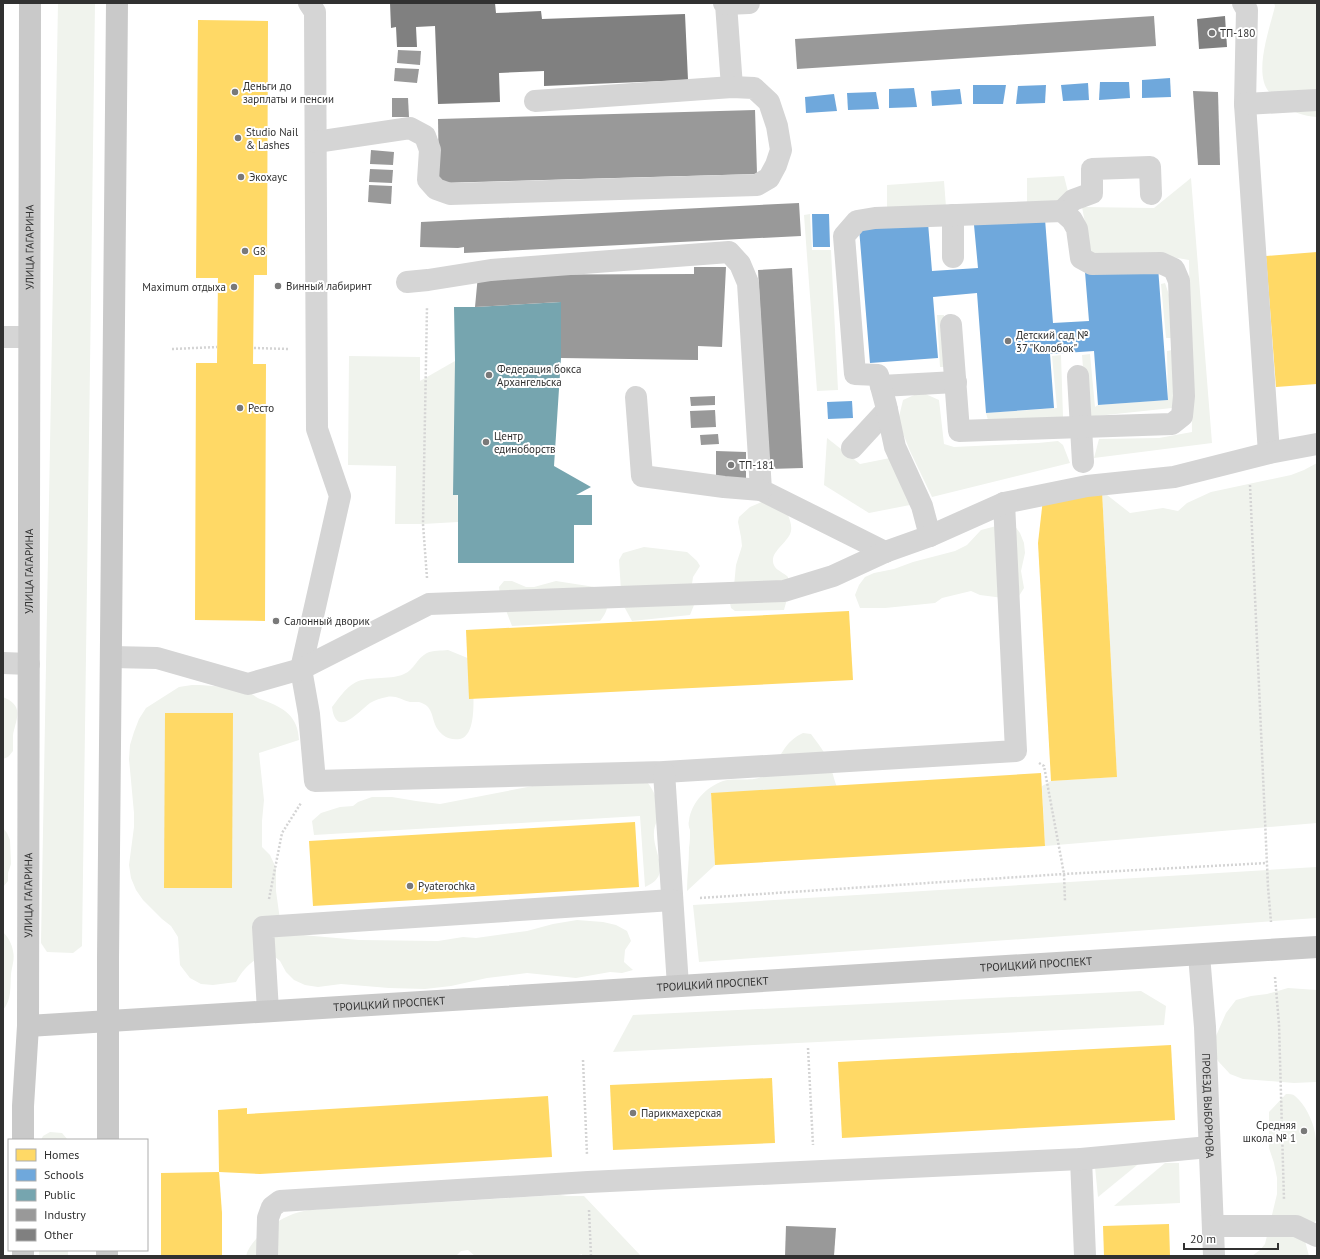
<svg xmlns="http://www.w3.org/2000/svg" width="1320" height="1259" viewBox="0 0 1320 1259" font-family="'PT Sans',sans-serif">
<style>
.green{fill:#f0f3ed}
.homes{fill:#ffd966}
.schools{fill:#6fa8dc}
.public{fill:#76a5af}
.industry{fill:#999}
.building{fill:#808080}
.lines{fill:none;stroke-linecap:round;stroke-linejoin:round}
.path{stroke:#d4d4d4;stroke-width:2.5;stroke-dasharray:2 2;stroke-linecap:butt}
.minor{stroke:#d5d5d5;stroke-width:22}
.major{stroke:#c9c9c9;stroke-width:22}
.poi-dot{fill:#797979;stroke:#fff;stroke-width:1.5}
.labels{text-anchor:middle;stroke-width:4;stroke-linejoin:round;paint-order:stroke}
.poi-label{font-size:11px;fill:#313131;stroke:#fff;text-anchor:start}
.street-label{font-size:11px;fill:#313131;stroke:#fff}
</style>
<rect width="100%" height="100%" fill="#fff"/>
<g class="green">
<polygon points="58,3 95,3 82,946 73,953 47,952 41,943"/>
<path d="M1274,3H1317V117C1304,116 1290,112 1281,103C1277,100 1272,96 1269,92C1253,73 1270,28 1275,6Z"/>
<polygon points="1064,176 1068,192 1057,201 1027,202 1027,178"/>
<polygon points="1191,178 1212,443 1094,458 1099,439 1159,438 1192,432 1189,260 1160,255 1092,259 1082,207 1154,208"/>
<polygon points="944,181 946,207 887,207 887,185"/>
<polygon points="810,214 812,250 831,250 838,390 817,391 804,215"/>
<polygon points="1165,283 1170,298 1171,338 1166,338 1161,284"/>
<polygon points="937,315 944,315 948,367 940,367"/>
<polygon points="1172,350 1175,393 1172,408 1087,417 1082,355 1090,354 1095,407 1098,405 1168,400 1167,351"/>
<polygon points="1061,355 1063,417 988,420 986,413 1057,408 1052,356"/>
<polygon points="349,356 420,357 420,381 455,361 458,522 423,524 395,524 396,466 348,465"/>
<polygon points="921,392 939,400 944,444 954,447 1038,443 1058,441 1063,445 1070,463 932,497 910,451 898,421 903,400"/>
<polygon points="827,438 860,464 890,458 910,505 869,513 824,485"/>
<polygon points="1317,463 1317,823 1045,846 1042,786 1051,781 1117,777 1102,491 1130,513 1163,508 1178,511 1187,503 1211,492 1291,475 1304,470"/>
<path d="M764,501L788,515C790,520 792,526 791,531C789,543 766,553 775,567C778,571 784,573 788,577L787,599L784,610L735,611L731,608L729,598L734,586L736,565L742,546L741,537L738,522L739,517L750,507Z"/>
<polygon points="1004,524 1014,525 1020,533 1024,543 1025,553 1021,571 1024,588 1019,596 1011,599 980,595 971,591 942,598 935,603 885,608 860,608 855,595 859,585 865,577 874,573 894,569 913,562 955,551 967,545 981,530"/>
<polygon points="644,547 687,552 697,561 700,566 693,577 692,584 694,605 690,615 632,621 620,599 621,591 619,560 623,553"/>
<path d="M504,581H512L526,587H534L556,581L601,588C609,602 610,608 600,621L512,626L500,595L499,587Z"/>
<path d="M448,650L470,659L472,666C472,682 480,735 460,739C454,740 448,739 443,735C431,725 435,714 427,706C425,704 422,703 419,702C416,702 413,702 410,702C402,700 395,695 387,697C381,698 375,700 370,703C358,712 336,739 332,707C338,699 345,689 353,684C365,675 389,681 404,674C414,670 417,658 427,653C433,650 441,651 448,650Z"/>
<path d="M192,685C211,685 231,687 250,693C254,695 258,699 263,700C284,708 298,716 299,740L259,753L264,800L262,821V847L270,855L276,868V891L281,927L291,934L359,940L438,941L463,937L476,938L527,931L553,924L577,920L603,922L616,925L627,931L631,941L625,950L624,962L633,970L622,973L610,972L576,978L527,973L487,978L451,986L425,989L389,988L341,984L318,987L305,985L294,980L286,972L280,961L269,952C254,959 244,967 236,982L213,985L201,984L190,978L180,965L178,937L171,926L162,919L143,900L136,890L131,878L129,865L134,827V813L129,759L130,745L134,732L139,719L146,708L179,687Z"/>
<path d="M3,697C25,706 16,719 13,735C13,740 13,746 13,751L8,757L3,759Z"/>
<path d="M803,733L811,734C819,745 829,757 832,771C834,778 835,783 838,789L831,802L711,793L715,865L687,891C687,876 689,863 689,848C690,842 690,836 690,830C689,827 688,824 689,821C691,803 706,787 723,781C735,777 754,783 764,775C782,761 781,743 803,733Z"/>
<path d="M574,778L645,780C652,786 661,805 659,814C658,820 654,826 654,832C652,853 674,875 645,887L640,816L314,835L312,821L321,813L340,807L353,806L358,802L372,797H392L416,801L440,804Z"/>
<polygon points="3,828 7,833 10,840 11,864 8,873 8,881 3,887"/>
<polygon points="1317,867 1317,918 699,962 693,905"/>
<path d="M3,932C8,937 12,944 13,951C15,959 12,966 11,974C10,986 12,1000 3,1010Z"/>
<polygon points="1288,988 1317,990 1316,1082 1294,1083 1243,1079 1230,1074 1218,1061 1215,1054 1216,1036 1219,1029 1226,1013 1236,1000 1251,996 1267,994"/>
<polygon points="1141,991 1166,1006 1164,1025 613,1052 633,1015"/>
<path d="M1286,1094C1289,1094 1293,1094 1295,1096C1305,1104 1313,1121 1315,1133C1320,1161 1317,1191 1317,1219L1305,1234V1241L1309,1256H1252L1260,1250L1265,1244L1277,1194V1178L1274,1163L1269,1148V1112Z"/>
<polygon points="50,1132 62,1133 68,1140 41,1140 43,1136"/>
<polygon points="1142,1161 1098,1197 1095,1167"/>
<polygon points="1165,1163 1179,1163 1180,1203 1114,1206"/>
<path d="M560,1195L567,1196H584L641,1256H582V1254L575,1256H475L468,1250L461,1251L456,1256H246C250,1238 277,1220 293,1214C298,1212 304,1211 309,1210Z"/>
<rect x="39" y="1250" width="29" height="6"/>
</g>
<g class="homes">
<polygon points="198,20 268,21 267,275 254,275 253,364 266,364 265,621 195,620 196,363 217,363 218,278 196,278"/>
<polygon points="1317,252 1317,384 1276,387 1266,256"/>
<polygon points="1102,491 1117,777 1051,781 1038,543 1043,499"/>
<polygon points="849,611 853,680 469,699 466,630"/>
<polygon points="165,713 233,713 232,888 164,888"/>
<polygon points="1041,773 1045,846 715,865 711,793"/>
<polygon points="635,822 639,887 313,906 309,841"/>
<polygon points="1171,1045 1175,1120 842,1138 838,1062"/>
<polygon points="772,1078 775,1143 613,1150 610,1085"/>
<polygon points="548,1096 552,1157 260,1174 219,1172 218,1110 247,1108 247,1114"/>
<polygon points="219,1172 222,1213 222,1256 161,1256 161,1173"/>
<polygon points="1169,1224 1170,1256 1104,1256 1103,1226"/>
</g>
<g class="schools">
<polygon points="1170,78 1171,97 1142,98 1142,80"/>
<polygon points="1100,82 1129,82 1130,98 1099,100"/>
<polygon points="1088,83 1089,100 1063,101 1061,85"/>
<polygon points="973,85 1006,85 1003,104 973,104"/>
<polygon points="1046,85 1045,103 1016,104 1018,86"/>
<polygon points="914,88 917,107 889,108 889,89"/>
<polygon points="960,89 962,104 932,106 931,91"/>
<polygon points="876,92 879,109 848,110 847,93"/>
<polygon points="834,94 837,111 806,113 805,97"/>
<polygon points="812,214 829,214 830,247 813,247"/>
<polygon points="1045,219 1053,323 1089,321 1085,272 1158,267 1168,400 1098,405 1094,351 1050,354 1054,408 986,413 977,293 933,297 938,358 870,363 859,228 928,223 932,271 978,268 974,225"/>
<polygon points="852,401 853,418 828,419 827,402"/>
</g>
<polygon class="public" points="561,302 561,358 554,466 591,487 576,495 592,495 592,525 574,525 574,563 458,563 458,495 453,495 455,361 454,307 475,307"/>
<g class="industry">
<polygon points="1154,16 1156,46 797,69 795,39"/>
<polygon points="398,50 421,51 420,65 397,63"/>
<polygon points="395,68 419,69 417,83 394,81"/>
<polygon points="1193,91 1218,92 1220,165 1198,165"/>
<polygon points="392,98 408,98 409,117 392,117"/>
<polygon points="755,110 757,174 439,183 438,119"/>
<polygon points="371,150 394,152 393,165 370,164"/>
<polygon points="370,169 393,170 392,183 369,182"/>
<polygon points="369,185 392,186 391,204 368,202"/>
<polygon points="799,203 801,236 464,253 464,247 458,248 420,247 421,222"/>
<polygon points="694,267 726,267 722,347 698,346 698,360 561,358 561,302 475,307 478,275 694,274"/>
<polygon points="792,268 803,468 769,469 758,270"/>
<polygon points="715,396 715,405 691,406 690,397"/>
<polygon points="715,410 716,427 691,428 690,411"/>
<polygon points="718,434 719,444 701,445 700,435"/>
<polygon points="716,451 746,452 746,478 716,478"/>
<polygon points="786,1226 836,1228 834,1256 785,1256"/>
</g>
<g class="building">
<polygon points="390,3 495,3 496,13 541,11 542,19 685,14 688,80 544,86 544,71 499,73 500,102 438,104 435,26 416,27 417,47 397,47 396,27 391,28"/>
<polygon points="1225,16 1227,47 1199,49 1197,19"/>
</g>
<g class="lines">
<g class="path">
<polyline points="254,348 289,349"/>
<polyline points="172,349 217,347"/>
<polyline points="1250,485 1268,887 1271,922"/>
<polyline points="427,578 423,524 427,307"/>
<polyline points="1039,763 1044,766 1064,874 1065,901"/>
<polyline points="700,898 1064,874 1267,863"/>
<polyline points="269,899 282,833 301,803"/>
<polyline points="1275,977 1279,1024 1284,1200"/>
<polyline points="808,1048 813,1145"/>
<polyline points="583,1060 587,1155"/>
<polyline points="589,1210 591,1256"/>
</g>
<g class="minor">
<polyline points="309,3 315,12 317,429 340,496 301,669 309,714 315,781 664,772 1016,751 1004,503"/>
<polyline points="724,3 726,4 732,87"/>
<polyline points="1243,3 1247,10 1245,104 1269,453"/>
<polyline points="726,4 749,3"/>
<polyline points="1245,104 1317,100"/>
<polyline points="316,142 410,128 425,136 430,150 428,180 436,189 450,194 757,185 769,178 776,165 781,150 777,126 769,102 754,88 732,87 535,101"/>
<polyline points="1062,211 1073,200 1092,193 1092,169 1150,167 1151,194"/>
<polyline points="953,257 953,215"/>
<polyline points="407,282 428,280 491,270 729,252 740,264 748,283 761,490 885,552"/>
<polyline points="3,337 29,337"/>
<polyline points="1078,376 1083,462"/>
<polyline points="881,386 956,382"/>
<polyline points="636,397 642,476 724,487 761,490"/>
<polyline points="852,448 887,410"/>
<polyline points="930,536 922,506 895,447 886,405 878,375 855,374 844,236 857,221 875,218 1062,211 1072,220 1077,229 1081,258 1092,264 1161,263 1174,269 1179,281 1184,396 1182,416 1172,424 959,431 951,325"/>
<polyline points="112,657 157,658 248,684 301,669 429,604 784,591 833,576 885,552 930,536 1004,503 1087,486 1174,477 1269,453 1317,444"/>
<polyline points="3,663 29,664"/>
<polyline points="664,772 678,986"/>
<path id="s1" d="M1199,955L1205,1027L1214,1256"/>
<polyline points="268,1011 263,927 672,900"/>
<polyline points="1081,1159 1085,1256"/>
<polyline points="1213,1226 1296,1226 1317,1236"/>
<polyline points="267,1256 268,1218 272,1207 280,1201 588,1182 1081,1159 1209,1147"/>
</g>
<g class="major">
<path id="s2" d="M28,1026L1317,947"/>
<path id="s3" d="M23,1140V1106L28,1026L30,3"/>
<polyline points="108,1140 108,958 117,3"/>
<polyline points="23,1250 23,1256"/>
<polyline points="107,1256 107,1250"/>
</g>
</g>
<g class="poi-dot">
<circle cx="1212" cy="33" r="4"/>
<circle cx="235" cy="92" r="4"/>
<circle cx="238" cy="138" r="4"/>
<circle cx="241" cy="177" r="4"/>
<circle cx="245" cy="251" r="4"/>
<circle cx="278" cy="286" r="4"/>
<circle cx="234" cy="287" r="4"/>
<circle cx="1008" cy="341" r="4"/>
<circle cx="489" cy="375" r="4"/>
<circle cx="240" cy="408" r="4"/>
<circle cx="486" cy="442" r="4"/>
<circle cx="731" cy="465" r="4"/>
<circle cx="276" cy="621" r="4"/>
<circle cx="410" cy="886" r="4"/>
<circle cx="633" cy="1113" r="4"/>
<circle cx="1304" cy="1131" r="4"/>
</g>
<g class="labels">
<g class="poi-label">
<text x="1220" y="37">ТП-180</text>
<text x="243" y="90">Деньги до<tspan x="243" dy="13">зарплаты и пенсии</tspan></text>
<text x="246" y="136">Studio Nail<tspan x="246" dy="13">&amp; Lashes</tspan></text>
<text x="249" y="181">Экохаус</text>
<text x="253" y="255">G8</text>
<text x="286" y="290">Винный лабиринт</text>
<text x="226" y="291" text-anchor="end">Maximum отдыха</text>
<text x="1016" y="339">Детский сад №<tspan x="1016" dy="13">37 "Колобок"</tspan></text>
<text x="497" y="373">Федерация бокса<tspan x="497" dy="13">Архангельска</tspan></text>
<text x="248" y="412">Ресто</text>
<text x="494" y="440">Центр<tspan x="494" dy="13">единоборств</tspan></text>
<text x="739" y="469">ТП-181</text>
<text x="284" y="625">Салонный дворик</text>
<text x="418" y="890">Pyaterochka</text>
<text x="641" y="1117">Парикмахерская</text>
<text x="1296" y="1129" text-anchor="end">Средняя<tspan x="1296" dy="13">школа № 1</tspan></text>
</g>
<g class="street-label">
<text dy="4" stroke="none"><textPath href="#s3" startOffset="893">УЛИЦА ГАГАРИНА</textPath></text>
<text dy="4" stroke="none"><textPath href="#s3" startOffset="569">УЛИЦА ГАГАРИНА</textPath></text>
<text dy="4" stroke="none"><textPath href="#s3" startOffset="245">УЛИЦА ГАГАРИНА</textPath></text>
<text dy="4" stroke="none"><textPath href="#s2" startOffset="1010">ТРОИЦКИЙ ПРОСПЕКТ</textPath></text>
<text dy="4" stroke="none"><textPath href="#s2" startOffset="686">ТРОИЦКИЙ ПРОСПЕКТ</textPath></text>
<text dy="4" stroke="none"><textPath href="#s2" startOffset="362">ТРОИЦКИЙ ПРОСПЕКТ</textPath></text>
<text dy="4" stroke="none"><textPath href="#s1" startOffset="151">ПРОЕЗД ВЫБОРНОВА</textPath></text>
</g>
</g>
<rect width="1320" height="1259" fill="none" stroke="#313131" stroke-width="8"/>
<rect x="8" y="1139" width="140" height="112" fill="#ffffff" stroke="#adadad"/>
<rect x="16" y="1149" width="20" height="12" fill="#ffd966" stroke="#adadad"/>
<text x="44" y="1159" font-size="12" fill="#313131">Homes</text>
<rect x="16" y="1169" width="20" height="12" fill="#6fa8dc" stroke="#adadad"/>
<text x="44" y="1179" font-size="12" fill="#313131">Schools</text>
<rect x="16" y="1189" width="20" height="12" fill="#76a5af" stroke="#adadad"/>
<text x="44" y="1199" font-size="12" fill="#313131">Public</text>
<rect x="16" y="1209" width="20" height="12" fill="#999999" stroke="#adadad"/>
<text x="44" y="1219" font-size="12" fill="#313131">Industry</text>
<rect x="16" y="1229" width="20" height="12" fill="#808080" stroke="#adadad"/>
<text x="44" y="1239" font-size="12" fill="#313131">Other</text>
<path d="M1184 1243v6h94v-6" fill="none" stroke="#313131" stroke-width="2"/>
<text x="1190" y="1243" font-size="12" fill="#313131" stroke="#ffffff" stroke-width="3" paint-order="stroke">20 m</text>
</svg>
